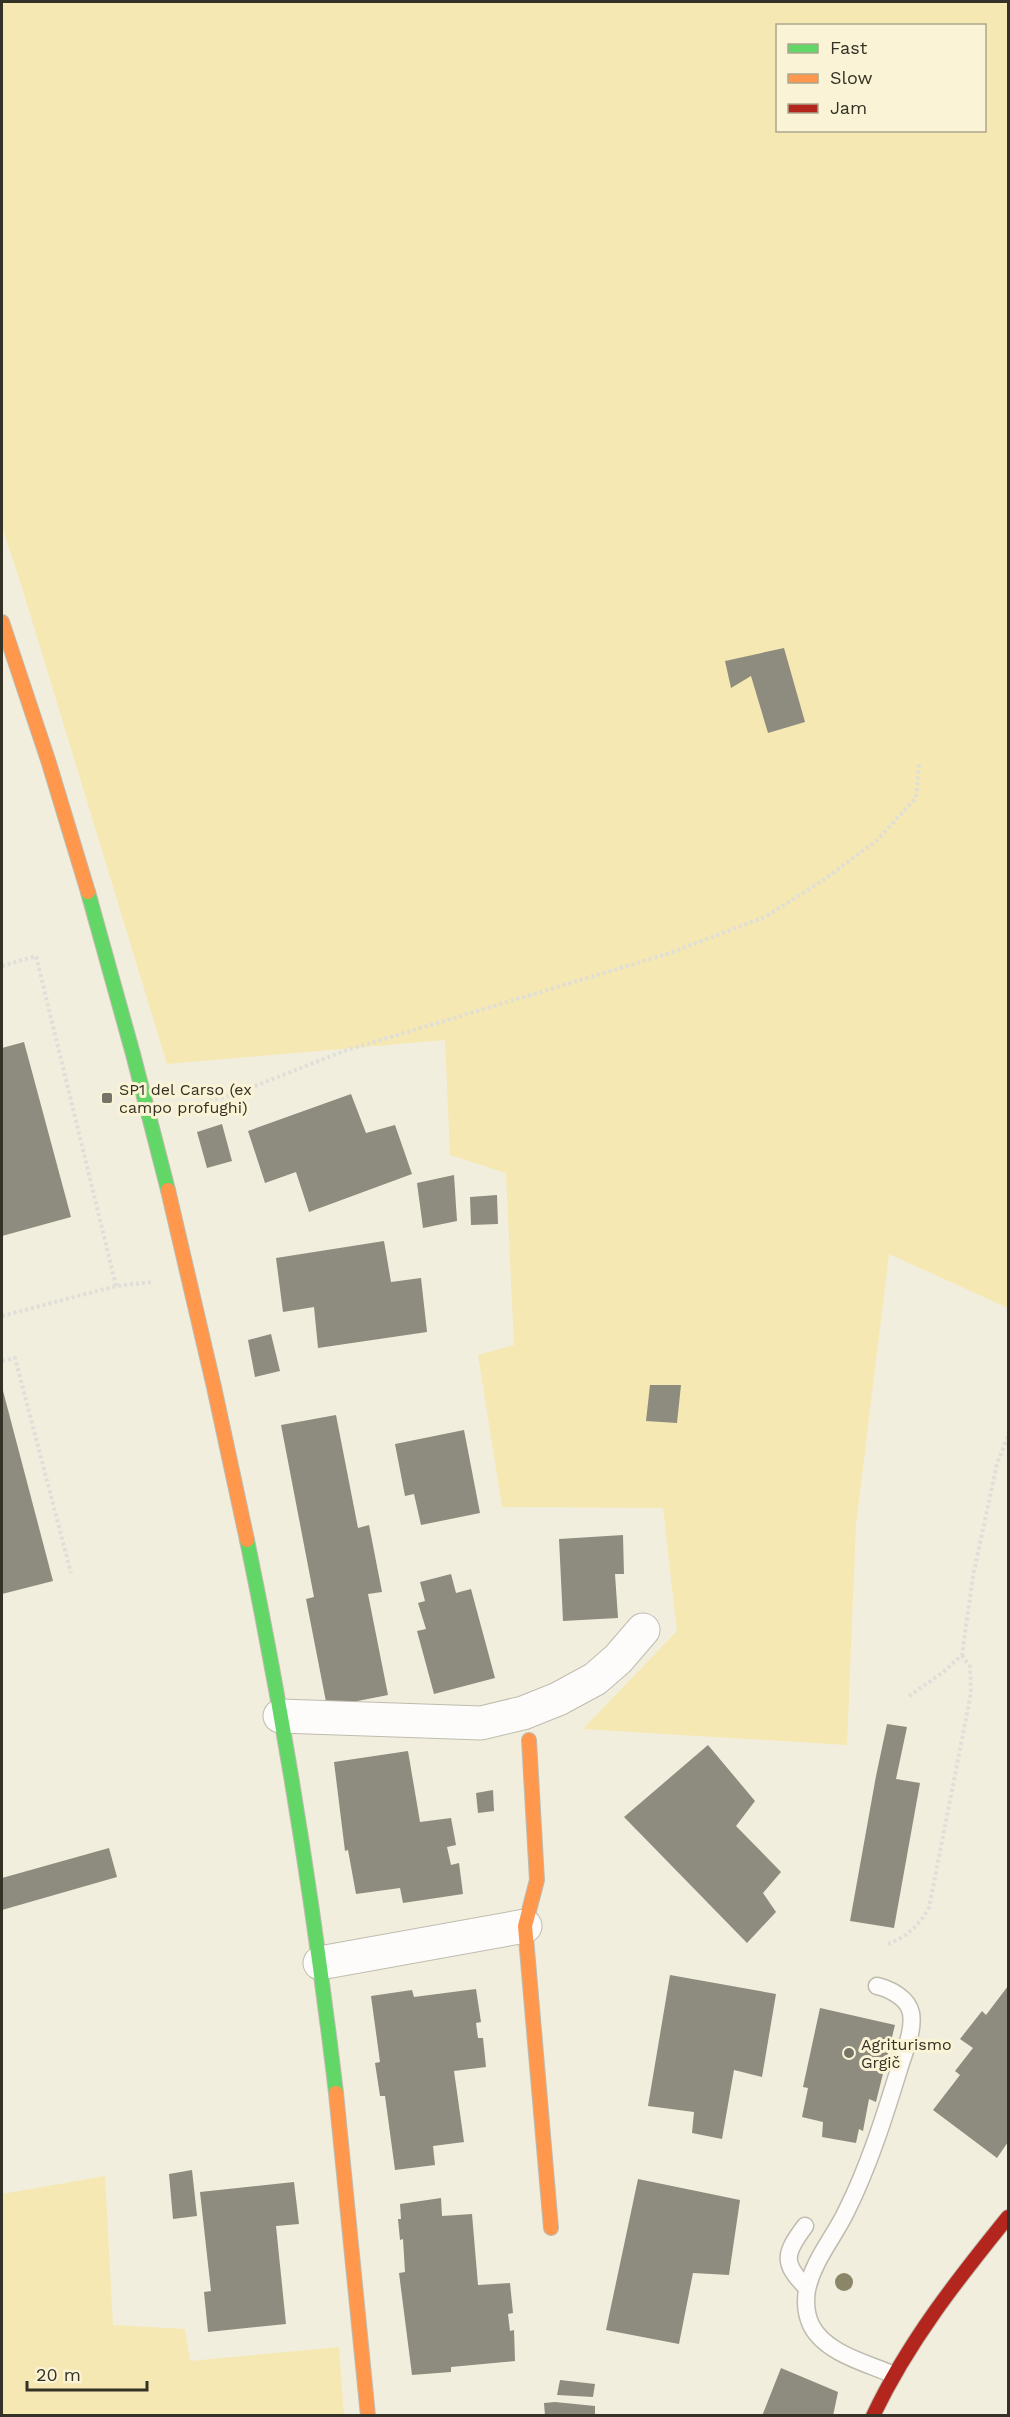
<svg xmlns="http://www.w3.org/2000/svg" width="1010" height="2417" viewBox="0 0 1010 2417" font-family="'Work Sans',sans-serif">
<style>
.green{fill:#f5e8b2;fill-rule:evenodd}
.building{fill:#8e8c7f}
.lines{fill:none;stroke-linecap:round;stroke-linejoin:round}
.lane-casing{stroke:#bfbcaf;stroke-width:19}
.street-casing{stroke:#bfbcaf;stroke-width:35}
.fast-casing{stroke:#bfbcaf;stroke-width:16}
.slow-casing{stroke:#bfbcaf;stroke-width:16}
.jam-casing{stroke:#bfbcaf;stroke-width:16}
.path{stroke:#dfded9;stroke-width:4;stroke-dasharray:3 3;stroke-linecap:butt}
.lane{stroke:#fdfcfa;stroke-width:16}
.street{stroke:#fdfcfa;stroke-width:33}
.fast{stroke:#63d668;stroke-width:14}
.slow{stroke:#ff974d;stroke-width:14}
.jam{stroke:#b3261e;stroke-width:14}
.tree{fill:#8c8669}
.poi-dot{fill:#767466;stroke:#faf3d5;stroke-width:2}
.labels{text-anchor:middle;stroke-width:6;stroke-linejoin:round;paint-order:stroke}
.poi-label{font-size:16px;fill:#343226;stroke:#faf3d5;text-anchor:start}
</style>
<rect width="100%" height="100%" fill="#f2eedd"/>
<g class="green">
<path d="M2,2H1008V1308L889,1254L856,1525L847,1745L583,1729L677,1631L663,1508L502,1507L478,1355L514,1345L506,1173L450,1155L445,1040L167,1064L20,581L2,527ZM778,26H984V130H778Z"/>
<polygon points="105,2176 113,2325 185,2329 190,2361 339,2347 344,2415 2,2415 2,2194"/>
</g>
<g class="building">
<polygon points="784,648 805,722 768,733 751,676 731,688 725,661"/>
<polygon points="24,1042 71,1217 2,1236 2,1048"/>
<polygon points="351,1094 366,1133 395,1125 412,1174 309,1212 296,1172 265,1183 248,1131"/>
<polygon points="222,1124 232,1161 207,1168 197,1132"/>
<polygon points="454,1175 457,1221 423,1228 417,1183"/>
<polygon points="497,1195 498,1224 471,1225 470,1197"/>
<polygon points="384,1241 391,1282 421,1278 427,1332 318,1348 314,1307 283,1312 276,1258"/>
<polygon points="271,1334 280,1371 255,1377 248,1340"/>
<polygon points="650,1385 681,1385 677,1423 646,1421"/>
<polygon points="2,1387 53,1581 2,1594"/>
<polygon points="336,1415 358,1528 369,1525 382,1592 368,1594 388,1695 327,1707 306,1599 314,1597 281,1425"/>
<polygon points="464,1430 480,1513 421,1525 414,1494 405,1496 395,1444"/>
<polygon points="623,1535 624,1574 615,1574 618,1618 563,1621 559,1539"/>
<polygon points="451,1574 456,1593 471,1589 495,1678 434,1694 417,1631 426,1629 418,1603 425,1601 420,1582"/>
<polygon points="887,1724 907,1727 896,1779 920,1783 894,1928 850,1921 876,1776"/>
<polygon points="708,1745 755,1801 736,1826 781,1872 763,1893 776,1912 747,1943 624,1817"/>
<polygon points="408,1751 420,1822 451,1818 456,1845 447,1847 451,1865 459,1863 463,1894 403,1903 400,1888 356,1894 348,1850 345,1851 334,1762"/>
<polygon points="493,1790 494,1811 478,1813 476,1793"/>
<polygon points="109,1848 117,1877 2,1910 2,1878"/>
<polygon points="670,1975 776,1994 762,2077 734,2070 722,2139 692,2133 694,2112 648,2106"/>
<polygon points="1008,1986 1008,2142 997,2158 933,2110 960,2075 955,2071 973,2048 960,2039 982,2011 986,2015"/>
<polygon points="476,1989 481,2022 476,2023 478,2038 483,2038 486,2067 454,2071 464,2142 433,2146 435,2165 395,2170 385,2096 380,2096 375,2063 380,2062 371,1996 412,1990 414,1997"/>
<polygon points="820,2008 895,2025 876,2102 869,2099 863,2131 859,2129 856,2143 822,2137 823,2122 802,2117 808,2088 803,2087"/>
<polygon points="192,2170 197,2216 173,2219 169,2174"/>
<polygon points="638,2179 740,2200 729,2275 693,2273 679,2344 606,2330"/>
<polygon points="294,2182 299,2224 276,2226 286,2324 208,2332 204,2292 211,2291 200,2192"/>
<polygon points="441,2198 442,2216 472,2214 478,2285 510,2283 513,2313 508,2314 510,2331 514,2330 515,2361 451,2367 451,2372 412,2375 399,2273 405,2272 403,2239 400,2240 398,2219 401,2219 400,2204"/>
<polygon points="781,2368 838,2392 833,2416 762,2416"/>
<polygon points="560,2380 595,2384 593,2397 557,2395"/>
<polygon points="555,2402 595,2406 595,2416 545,2416 544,2403"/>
</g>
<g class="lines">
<defs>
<g id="lane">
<path d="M877,1986C890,1989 908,1998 911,2013C914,2030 905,2050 900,2066C885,2115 869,2166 846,2212C834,2237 813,2261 807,2290C805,2302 806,2314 811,2325C825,2353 866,2363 892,2374"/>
<path d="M805,2226C784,2254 782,2263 807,2288"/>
</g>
<g id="street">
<polyline points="280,1716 481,1723 523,1713 558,1699 595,1679 618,1659 643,1630"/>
<polyline points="320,1963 525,1926"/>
</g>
<g id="fast">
<polyline points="88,892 133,1054 168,1190"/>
<path d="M247,1540C285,1723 314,1907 336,2093"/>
</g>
<g id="slow">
<polyline points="2,622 48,760 88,892"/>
<polyline points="168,1190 214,1387 247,1540"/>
<polyline points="529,1740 537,1880 525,1926 551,2228"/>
<polyline points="336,2093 368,2416"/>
</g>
<path id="jam" d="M873,2416C908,2342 957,2280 1008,2217"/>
</defs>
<use href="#lane" class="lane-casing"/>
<use href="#street" class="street-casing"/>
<use href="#fast" class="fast-casing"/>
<use href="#slow" class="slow-casing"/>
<use href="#jam" class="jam-casing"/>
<g class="path">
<polyline points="2,966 36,956 116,1286"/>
<polyline points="186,1107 232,1095 344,1051 667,954 765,917 822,881 876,841 916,798 919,763"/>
<polyline points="2,1316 116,1286 152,1282"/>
<polyline points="2,1361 15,1358 71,1573"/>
<polyline points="909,1696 942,1673 962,1655 973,1576 997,1464 1008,1436"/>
<path d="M888,1944C908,1936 918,1926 929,1908L971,1693L970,1667L962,1655"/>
</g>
<use href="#lane" class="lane"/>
<use href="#street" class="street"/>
<use href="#fast" class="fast"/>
<use href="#slow" class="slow"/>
<use href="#jam" class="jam"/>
</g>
<circle class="tree" cx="844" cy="2282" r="9"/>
<g class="poi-dot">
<rect x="101" y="1092" width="12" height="12" rx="3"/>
<circle cx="849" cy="2053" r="6"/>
</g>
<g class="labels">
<g class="poi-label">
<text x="119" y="1095">SP1 del Carso (ex<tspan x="119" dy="18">campo profughi)</tspan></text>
<text x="861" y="2050">Agriturismo<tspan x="861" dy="18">Grgič</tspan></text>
</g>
</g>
<rect width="1010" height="2417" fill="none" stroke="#343226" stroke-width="6"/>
<rect x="776" y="24" width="210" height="108" fill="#faf3d5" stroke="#aba68f" stroke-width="1.5"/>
<rect x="788" y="44" width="30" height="9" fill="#63d668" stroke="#aba68f" stroke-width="1.5"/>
<text x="830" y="54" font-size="18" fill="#343226">Fast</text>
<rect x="788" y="74" width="30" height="9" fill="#ff974d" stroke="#aba68f" stroke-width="1.5"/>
<text x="830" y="84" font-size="18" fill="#343226">Slow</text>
<rect x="788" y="104" width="30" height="9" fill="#b3261e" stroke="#aba68f" stroke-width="1.5"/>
<text x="830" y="114" font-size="18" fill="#343226">Jam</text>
<path d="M27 2381v9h120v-9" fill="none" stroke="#343226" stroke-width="3"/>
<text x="36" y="2381" font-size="18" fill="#343226" stroke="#faf3d5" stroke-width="4.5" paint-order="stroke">20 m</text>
</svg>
